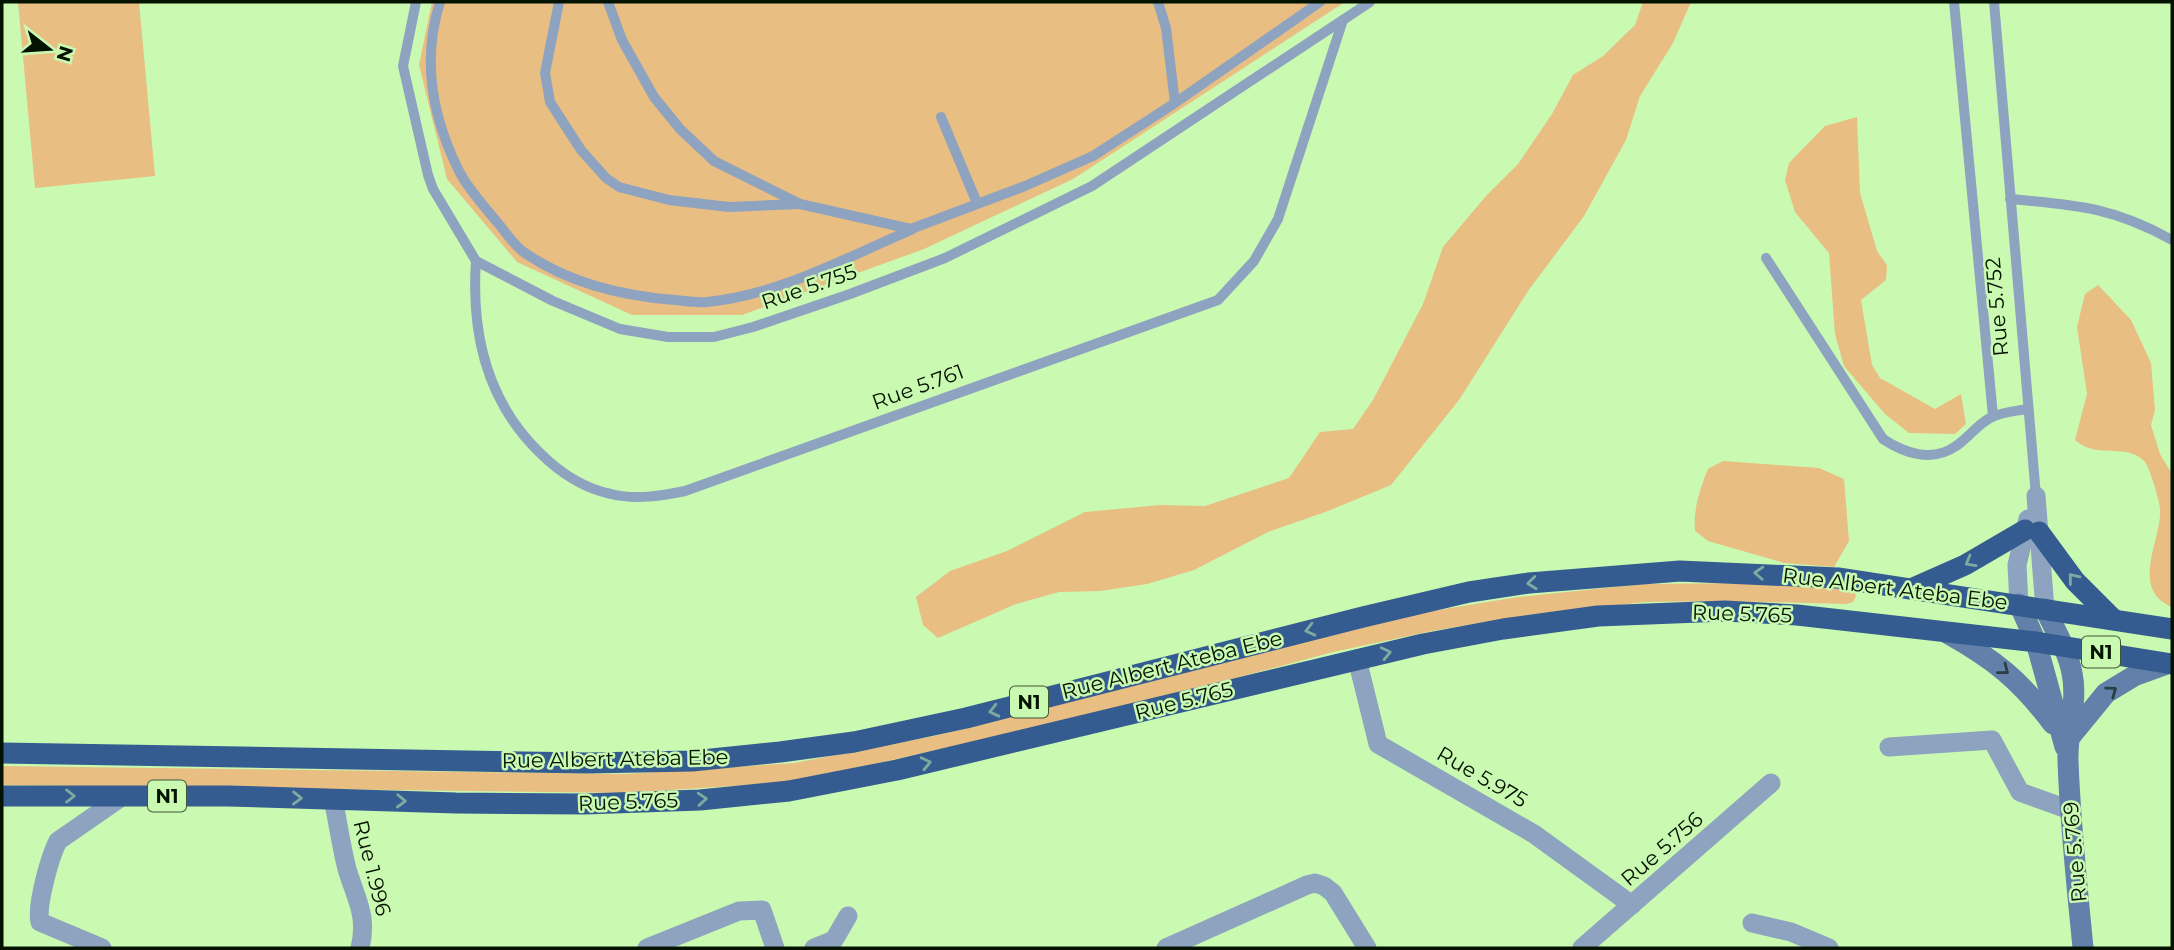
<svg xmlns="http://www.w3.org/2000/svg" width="2174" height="950" viewBox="0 0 2174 950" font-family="Montserrat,sans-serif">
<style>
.green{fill:#e9be82}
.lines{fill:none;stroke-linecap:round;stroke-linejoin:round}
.service{stroke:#8ea3bf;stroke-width:10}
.minor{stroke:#8ea3bf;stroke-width:19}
.secondary{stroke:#6280a9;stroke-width:21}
.trunk{stroke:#345c90;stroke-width:21}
.oneway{stroke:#7faaa1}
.oneway2{stroke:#2a3e44}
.labels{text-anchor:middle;stroke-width:5;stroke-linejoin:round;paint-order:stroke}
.shield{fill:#caf9b2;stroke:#3f5735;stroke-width:2}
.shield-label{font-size:19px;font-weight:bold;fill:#041200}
.street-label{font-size:21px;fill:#041200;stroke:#caf9b2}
</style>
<rect width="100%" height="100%" fill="#caf9b2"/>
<g class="green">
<polygon points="18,2 139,2 155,176 35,188"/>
<polygon points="432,2 1345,2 1073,179 924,249 742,315 632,315 517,262 447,179 419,65"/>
<polygon points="1643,2 1691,2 1673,43 1640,96 1626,140 1584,216 1528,291 1459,400 1391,485 1328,511 1268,532 1194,570 1147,584 1100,591 1059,592 1016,604 938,638 923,625 916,597 950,571 1007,551 1085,512 1160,505 1205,506 1289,478 1320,432 1353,429 1373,400 1423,304 1443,247 1486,196 1518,164 1552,114 1573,75 1603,56 1635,25"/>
<polygon points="1857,117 1860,193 1877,251 1887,265 1886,280 1861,300 1872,365 1880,378 1935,409 1961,394 1966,424 1955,434 1909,433 1885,414 1844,366 1835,334 1829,253 1795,212 1785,180 1789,163 1825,126"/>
<path d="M2098,285L2131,320L2151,363L2155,410L2151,425L2160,454L2172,474V607C2128,588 2163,539 2160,508C2159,499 2150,469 2145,462C2131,446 2107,454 2089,448C2084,447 2079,443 2075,440L2087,394L2077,327L2085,294Z"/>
<path d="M1723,461L1819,468L1844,479L1849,541L1834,567L1784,563L1708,541L1695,531C1693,509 1700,489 1708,469Z"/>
<polygon points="1753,583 1845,586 1854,591 1856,596 1853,602 1846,604 1723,601 1646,602 1530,615 1432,631 1333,652 1139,704 795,782 623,793 2,785 2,766 624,774 794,763 934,736 1136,685 1328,633 1426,612 1518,597 1643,584"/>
</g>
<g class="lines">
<g class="service">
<polyline points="416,2 403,66 428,175 433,189 476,261 553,301 620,329 668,337 714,337 753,327 850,294 945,258 1092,186 1370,2"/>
<path d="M440,2C422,59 432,117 459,171C468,189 484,206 497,222C506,232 514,246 525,253C569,283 623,296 675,300C685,301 696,303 707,302C779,295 845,258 911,230"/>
<polyline points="559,2 545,73 550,102 581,150 606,178 619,187 669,200 729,207 799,204"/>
<polyline points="608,2 622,40 654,97 680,129 714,161 800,204 911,229 1025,186 1093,156 1175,103 1320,2"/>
<polyline points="1158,2 1166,28 1175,103"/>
<polyline points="1954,2 1993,416"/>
<polyline points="1994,2 2036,496"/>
<polyline points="941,117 977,203"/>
<path d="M2010,199C2076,205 2113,207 2172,240"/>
<path d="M1766,258L1883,439C1904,453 1932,463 1956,446C1968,438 1977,425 1990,418C2001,412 2016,411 2028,409"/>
<path d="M476,261C471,333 486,400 539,452C559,472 582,488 611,494C635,500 661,496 685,491L1218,300L1254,261L1278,219L1343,20"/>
</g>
<g class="minor">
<polyline points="2036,496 2045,609"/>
<polyline points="2019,604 2017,565 2028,519"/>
<polyline points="1357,659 1378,744 1534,834 1632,905"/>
<polyline points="1889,747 1992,740 2020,792 2070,810"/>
<path d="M333,799C338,822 341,846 347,869C356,899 368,916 360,948"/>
<polyline points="1752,923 1791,932 1829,948"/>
<path d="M102,948L40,922C36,906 50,856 58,841L123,796"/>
<polyline points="647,948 739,911 762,910 775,948"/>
<polyline points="814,948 834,940 848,916"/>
<polyline points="1166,948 1307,885 1315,883 1324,886 1333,893 1367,948"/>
<polyline points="1582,948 1771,783"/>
</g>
<g class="secondary">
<polyline points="2019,604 2036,642 2065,747"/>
<path d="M2045,609C2055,630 2068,651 2072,673C2078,702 2067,731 2068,760C2070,823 2077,885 2083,948"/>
<path d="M1947,633C1994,659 2021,681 2053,724"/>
<polyline points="2070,737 2106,693 2134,676 2167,664"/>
</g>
<g class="trunk">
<polyline points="2039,532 2075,581 2113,619"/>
<polyline points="1913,588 1965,565 2025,530"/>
<polyline points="2,753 587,763 692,761 780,752 854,742 966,718 1363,617 1469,592 1529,583 1680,571 1838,578 2172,629"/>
<polyline points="2,796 228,796 456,803 585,804 700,800 789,791 897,770 1423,644 1503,629 1598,616 1725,611 1797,615 2036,642 2172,664"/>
</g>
</g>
<defs><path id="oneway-chevron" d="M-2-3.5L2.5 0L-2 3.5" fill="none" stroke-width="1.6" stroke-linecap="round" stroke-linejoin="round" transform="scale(1.75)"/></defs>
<g class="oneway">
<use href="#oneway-chevron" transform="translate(1970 562) rotate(150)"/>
<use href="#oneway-chevron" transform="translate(1759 573) rotate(-177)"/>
<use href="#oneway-chevron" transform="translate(2073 578) rotate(-129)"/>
<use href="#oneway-chevron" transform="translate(1532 583) rotate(174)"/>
<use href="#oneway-chevron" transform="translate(1310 630) rotate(166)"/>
<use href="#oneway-chevron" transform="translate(1386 653) rotate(-13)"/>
<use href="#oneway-chevron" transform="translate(994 711) rotate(166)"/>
<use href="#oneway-chevron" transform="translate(926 763) rotate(-13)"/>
<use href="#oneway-chevron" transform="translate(70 796)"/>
<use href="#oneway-chevron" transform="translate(297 798) rotate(1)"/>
<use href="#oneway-chevron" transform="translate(702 799) rotate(-4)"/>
<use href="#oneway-chevron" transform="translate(401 801) rotate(2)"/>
</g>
<g class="oneway2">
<use href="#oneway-chevron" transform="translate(2004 670) rotate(38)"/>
<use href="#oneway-chevron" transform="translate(2112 691) rotate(-36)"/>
</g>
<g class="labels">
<g class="shield">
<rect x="2082" y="636.5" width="38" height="31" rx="5"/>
<rect x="1010" y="686.5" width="38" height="31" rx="5"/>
<rect x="148" y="780.5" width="38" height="31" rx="5"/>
</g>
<g class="shield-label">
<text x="2101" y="659">N1</text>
<text x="1029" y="709">N1</text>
<text x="167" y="803">N1</text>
</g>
<g class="street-label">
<text transform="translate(809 287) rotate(-19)" y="7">Rue 5.755</text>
<text transform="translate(1997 307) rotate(-95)" y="7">Rue 5.752</text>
<text transform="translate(918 387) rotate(-20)" y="7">Rue 5.761</text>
<text transform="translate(1895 589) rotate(7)" y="7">Rue Albert Ateba Ebe</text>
<text transform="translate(1742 614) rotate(2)" y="7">Rue 5.765</text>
<text transform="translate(1172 665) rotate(-14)" y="7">Rue Albert Ateba Ebe</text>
<text transform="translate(1184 701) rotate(-14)" y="7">Rue 5.765</text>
<text transform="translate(615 759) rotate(-1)" y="7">Rue Albert Ateba Ebe</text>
<text transform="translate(1482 777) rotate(30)" y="7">Rue 5.975</text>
<text transform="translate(628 802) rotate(-2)" y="7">Rue 5.765</text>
<text transform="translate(1662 849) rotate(-41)" y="7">Rue 5.756</text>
<text transform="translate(2075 852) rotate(-95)" y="7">Rue 5.769</text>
<text transform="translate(372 868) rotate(76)" y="7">Rue 1.996</text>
</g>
</g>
<rect width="2174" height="950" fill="none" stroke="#041200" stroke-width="7"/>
<g transform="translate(49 49) rotate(107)" stroke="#caf9b2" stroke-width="5" paint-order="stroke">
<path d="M0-5L12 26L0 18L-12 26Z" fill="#041200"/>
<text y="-10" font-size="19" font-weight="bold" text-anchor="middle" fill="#041200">N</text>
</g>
</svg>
